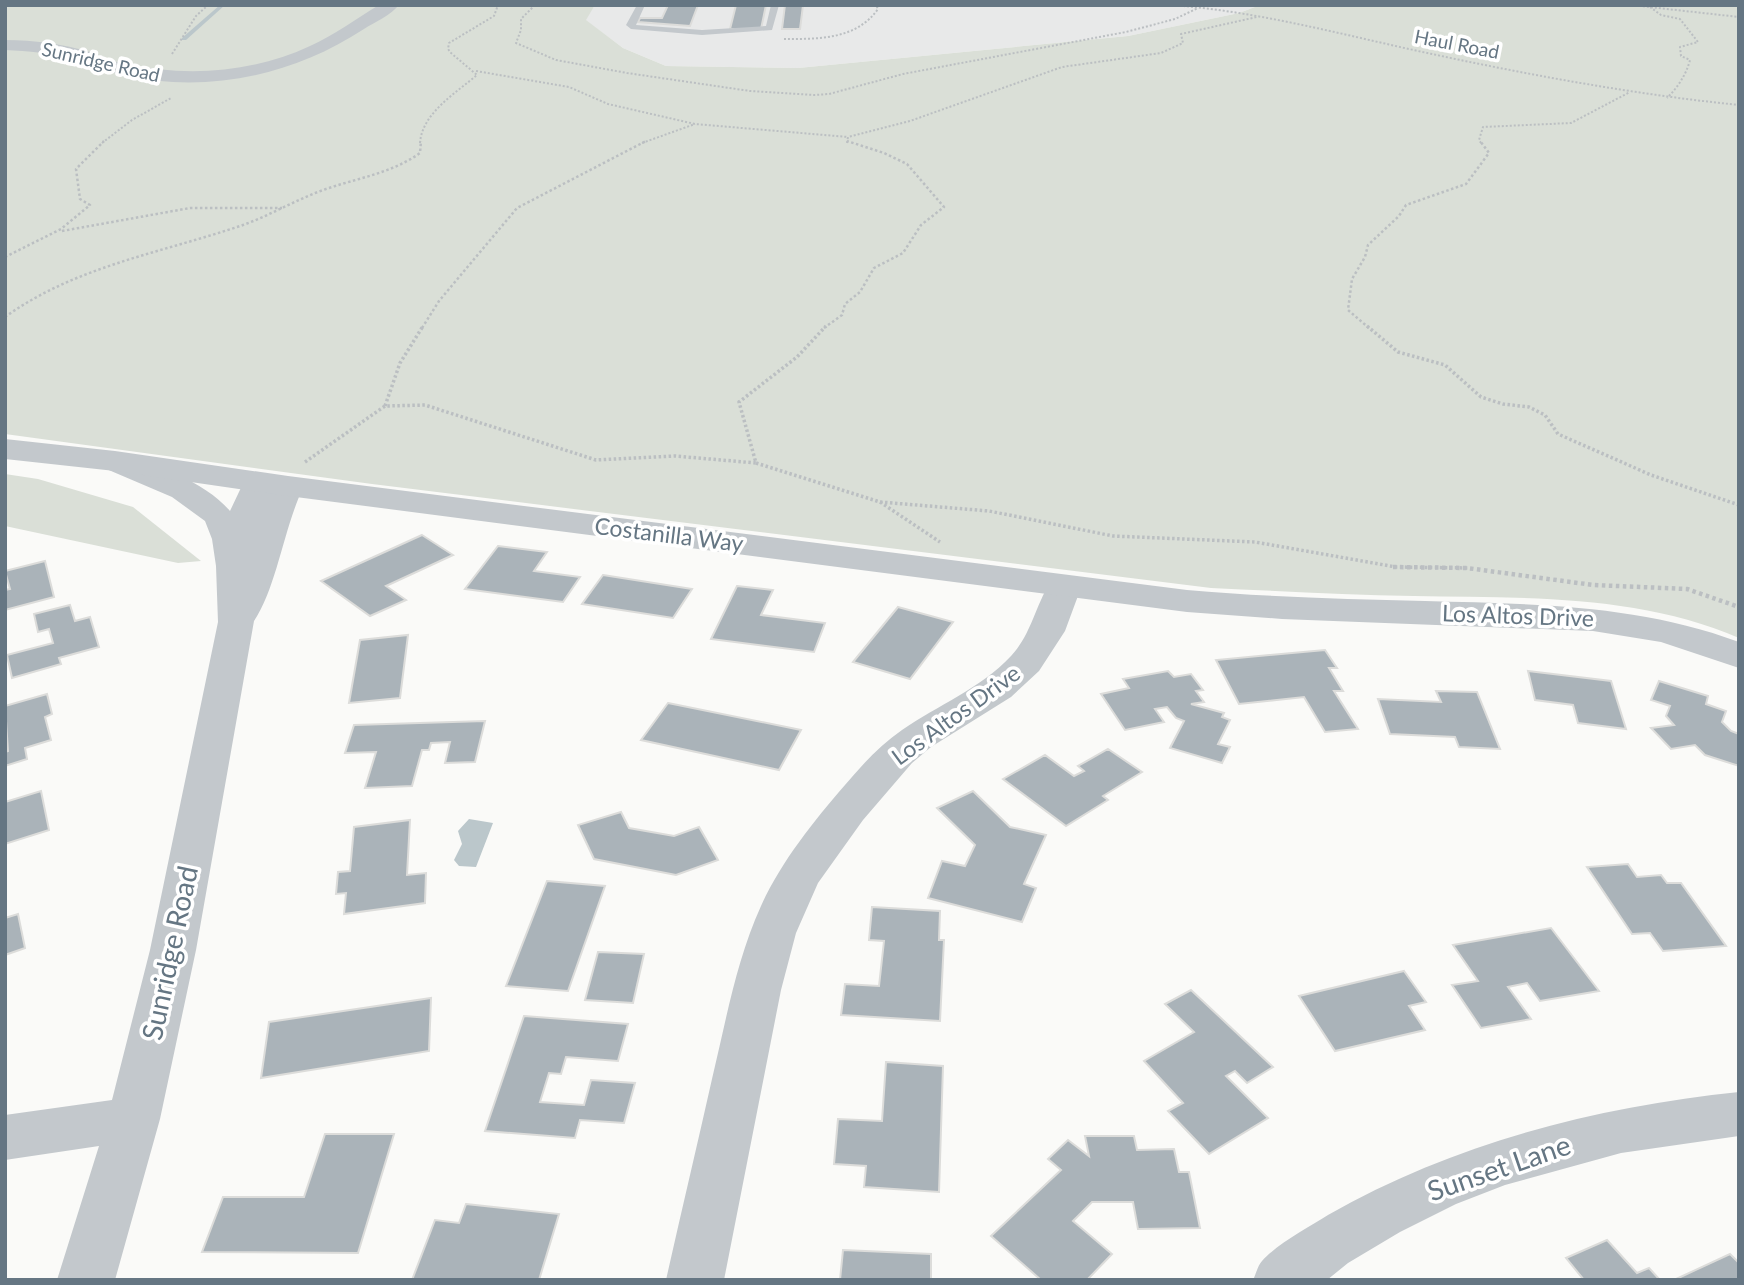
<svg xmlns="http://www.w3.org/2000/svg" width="1744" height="1285" viewBox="0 0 1744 1285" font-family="Lato,sans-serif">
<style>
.built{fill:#e8e9e9}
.green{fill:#dadfd7}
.water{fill:#bbc7cb}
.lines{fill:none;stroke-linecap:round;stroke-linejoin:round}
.stream{fill:#bbc7cb;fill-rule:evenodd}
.building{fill:#aab3b9;stroke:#dcdcda;stroke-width:2}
.path-far3{stroke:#bbbfc2;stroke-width:2;stroke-dasharray:2 2;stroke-linecap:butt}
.path-far2{stroke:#bbbfc2;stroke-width:2.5;stroke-dasharray:2.5 2.5;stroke-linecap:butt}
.path-far1{stroke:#bbbfc2;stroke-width:3.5;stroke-dasharray:2.5 2.5;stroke-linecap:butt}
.path{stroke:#bbbfc2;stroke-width:4.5;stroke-dasharray:3.5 3.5;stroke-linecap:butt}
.service{fill:#c3c8cc;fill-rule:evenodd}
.minor{fill:#c3c8cc;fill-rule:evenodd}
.tertiary{fill:#c3c8cc;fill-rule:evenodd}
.labels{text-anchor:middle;stroke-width:7;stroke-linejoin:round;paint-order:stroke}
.far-street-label{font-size:19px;fill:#657683;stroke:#fff}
.street-label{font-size:23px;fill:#657683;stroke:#fff}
.near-street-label{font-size:28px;fill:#657683;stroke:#fff}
</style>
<rect width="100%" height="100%" fill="#fafaf8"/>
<polygon class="built" points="595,5 1260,5 1239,13 1128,36 798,68 666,66 623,48 585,20"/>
<g class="green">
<path d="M5,5H595L586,20L623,48L666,66L798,68L1128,36L1239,13L1260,5H1739V638C1638,594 1521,598 1414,596C1346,595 1279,591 1211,588L372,484L5,434Z"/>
<polygon points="5,474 38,479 133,507 201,561 178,563 5,526"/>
</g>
<polygon class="water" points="469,819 493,823 476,867 459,866 454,860 462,844 458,831"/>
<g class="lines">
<polygon class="stream" points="220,5 225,5 186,40 182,40 182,38"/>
</g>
<g class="building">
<polygon points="668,5 698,5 690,26 638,22 640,18 662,18"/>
<polygon points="736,5 766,5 761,29 730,29"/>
<polygon points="785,5 803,5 800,29 782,29"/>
<polygon points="422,535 453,555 386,586 406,600 370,616 321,581"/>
<polygon points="498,546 547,552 534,571 580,577 563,602 465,589"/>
<polygon points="45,561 54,597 5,610 5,590 10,589 5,571"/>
<polygon points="603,575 692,589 673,618 582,604"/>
<polygon points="737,586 773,590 761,615 825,623 814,652 711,639"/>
<polygon points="70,605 75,621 90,617 99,647 59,658 61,664 12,678 7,655 53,643 49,629 38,632 34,614"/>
<polygon points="898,607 953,622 910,679 853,662"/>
<polygon points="408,635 400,698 349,703 360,640"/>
<polygon points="1325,650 1337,668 1329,668 1343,691 1334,691 1358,729 1325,732 1304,697 1239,704 1216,660"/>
<polygon points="1168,671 1174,677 1191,674 1203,690 1196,691 1204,702 1191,704 1224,713 1222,717 1230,720 1218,744 1230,747 1222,763 1170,748 1184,721 1176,718 1167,707 1155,709 1164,722 1125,730 1101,694 1129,688 1123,679"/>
<polygon points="1528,671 1611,681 1626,729 1578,723 1573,705 1535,700"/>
<polygon points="1659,681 1708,696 1706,704 1726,711 1722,722 1731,731 1739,734 1739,766 1705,755 1695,745 1671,749 1651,728 1674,725 1666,716 1670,706 1651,700"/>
<polygon points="1436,691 1477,692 1500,749 1459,747 1455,737 1390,734 1378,699 1441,702"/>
<polygon points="47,694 52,714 45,717 51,740 25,748 27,759 5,766 5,752 8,751 5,706"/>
<polygon points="668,703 801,730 779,770 641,740"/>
<polygon points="485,721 475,762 445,763 450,742 431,743 429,750 422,750 412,786 365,788 376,752 345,753 354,725"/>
<polygon points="1108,749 1142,772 1103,796 1108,800 1066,826 1003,779 1045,755 1074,776 1084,771 1078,766"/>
<polygon points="41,791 49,830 5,844 5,802"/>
<polygon points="973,791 1010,827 1046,835 1024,884 1036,888 1022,922 928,898 942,861 965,866 975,845 937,808"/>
<polygon points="621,812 629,828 674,836 699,827 718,860 676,875 594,859 578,825"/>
<polygon points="410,820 407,875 426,873 425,903 344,914 346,893 336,894 338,872 350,871 354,827"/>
<polygon points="1628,864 1637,877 1661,875 1667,883 1681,883 1726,946 1663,951 1650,933 1632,934 1587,867"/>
<polygon points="547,881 605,886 568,991 506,986"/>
<polygon points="872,907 940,911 939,940 944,940 940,1021 841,1015 845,984 879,986 884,941 869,940"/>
<polygon points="18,914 25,948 5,955 5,918"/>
<polygon points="1551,928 1599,991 1540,1001 1527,983 1508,987 1531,1019 1481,1028 1452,985 1478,981 1453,945"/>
<polygon points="598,952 644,954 633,1003 585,1000"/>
<polygon points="1404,971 1426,1002 1409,1006 1425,1030 1335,1051 1299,996"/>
<polygon points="1191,990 1273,1067 1247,1083 1235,1071 1226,1076 1268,1118 1209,1154 1168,1111 1183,1103 1144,1061 1194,1032 1165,1004"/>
<polygon points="431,998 429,1051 261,1078 269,1022"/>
<polygon points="524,1016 628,1024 618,1061 566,1057 561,1074 549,1073 540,1102 584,1105 591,1080 635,1083 624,1123 580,1120 575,1138 485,1131"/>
<polygon points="886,1062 943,1066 939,1192 864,1187 866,1166 834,1164 838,1119 882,1121"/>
<polygon points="325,1134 394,1134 358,1253 202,1252 223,1197 304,1197"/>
<polygon points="1085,1136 1134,1136 1137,1150 1174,1149 1179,1172 1189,1172 1200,1228 1138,1229 1133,1202 1092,1202 1073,1221 1112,1254 1087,1280 1041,1280 991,1236 1061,1170 1048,1159 1068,1140 1089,1156"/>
<polygon points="466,1204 559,1214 539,1280 412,1280 435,1220 459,1223"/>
<polygon points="1607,1240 1637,1273 1649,1268 1660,1280 1584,1280 1566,1258"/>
<polygon points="843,1250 931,1254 931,1280 840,1280"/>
<polygon points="1730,1254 1739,1263 1739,1280 1674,1280"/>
</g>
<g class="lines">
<g class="path-far3">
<polyline points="535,5 521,19 521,30 516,43 556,60 627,73 750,91 814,95 829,94 903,74 1126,32 1175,19 1198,8"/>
<polyline points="911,5 1002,5"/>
<path d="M1171,5C1255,11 1336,33 1418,51C1524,74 1631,94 1739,105"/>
<polyline points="1631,5 1739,17"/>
<path d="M1650,7L1661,15L1680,19L1698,42L1680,47L1681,56L1690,60C1686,75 1678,87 1667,98"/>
<path d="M784,39C818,39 856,40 878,9L876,5"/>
<polyline points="172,54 196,16 208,5"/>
<polyline points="476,71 569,87 608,104 695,124 848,137"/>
<polyline points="102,143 132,120 171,98"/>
<path d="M420,143C422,113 456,93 477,75L451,53L448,49L449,43L494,16L498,5"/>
<polyline points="642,143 695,124"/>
<polyline points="847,143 848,137 910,121 1062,67 1161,53 1183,43 1181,34 1257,17"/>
<polyline points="1481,143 1479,140 1483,127 1571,123 1630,92"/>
</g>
<g class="path-far2">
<polyline points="62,231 190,208 282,208"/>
<polyline points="5,257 61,229 90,205 80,199 76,169 104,141"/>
<path d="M5,317C76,266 161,253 243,225C271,215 297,199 326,189C358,178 392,173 420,153L421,141"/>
<polyline points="422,328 439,301 517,208 646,141"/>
<polyline points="824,328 842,315 845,304 860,292 874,268 903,253 921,225 944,207 907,164 884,153 847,141"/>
<polyline points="1369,328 1348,310 1352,279 1365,257 1368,245 1399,216 1406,205 1466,184 1489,153 1480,141"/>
</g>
<g class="path-far1">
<polyline points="1367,326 1398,352 1445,365 1481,397 1503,404 1529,407 1545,415 1558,434 1651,475 1739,505"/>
<polyline points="385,406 400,363 423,326"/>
<polyline points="305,462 385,406 425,405 596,460 675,456 756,463 739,402 797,357 826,326"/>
<polyline points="756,463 880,502 940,542"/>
<polyline points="880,502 989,511 1113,536 1255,542 1396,567 1469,568"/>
</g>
<polyline class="path" points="1393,567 1467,568 1593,585 1687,589 1739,607"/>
<polygon class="service" points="637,5 645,5 636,25 702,30 766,26 771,5 779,5 772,30 702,35 631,29 626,25"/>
<g class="minor">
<path d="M115,452C150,460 207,483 230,511L247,475L258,473L269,475L274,482L271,488L277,479L288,477L299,479L304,486C284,526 277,587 254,621L196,950L160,1119L115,1280H57L99,1146L5,1160V1115L112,1100L150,950L218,622L216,566L212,539L205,521L172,497L104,468L100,461L104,454Z"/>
<path d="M1065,575L1077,578L1082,585L1065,631L1039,671L1011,697L931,747L912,763L863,820L818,883L796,933L781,990L724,1280H666C681,1213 697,1146 712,1079C726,1021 736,961 761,906C781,862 813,822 845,785C862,765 880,745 902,730C938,705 980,689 1011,656C1032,634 1036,602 1053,578Z"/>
<path d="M1739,1092V1136L1621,1153L1505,1185L1456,1204L1400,1232L1348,1263L1327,1280H1253C1256,1274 1258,1265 1262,1261C1277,1244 1309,1227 1328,1215C1454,1143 1596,1107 1739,1092Z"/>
</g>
<g class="tertiary">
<path d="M379,5H399C391,15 375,22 364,29C292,76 209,93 125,76C107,72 91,64 74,59C52,53 28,51 5,50V40C34,40 63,44 90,52C102,56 113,62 126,64C186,77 253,73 310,46C334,35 356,19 379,5Z"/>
<path d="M5,439L115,451L288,476L1187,590C1266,597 1346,599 1425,601C1531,604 1638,604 1739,642V668L1661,642L1593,631L1282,619L1187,612L288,496L115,471L5,459Z"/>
</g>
</g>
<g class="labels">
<g class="far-street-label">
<text transform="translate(1457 44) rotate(11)" y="7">Haul Road</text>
<text transform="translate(101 62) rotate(13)" y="7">Sunridge Road</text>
</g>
<g class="street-label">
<text transform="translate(669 535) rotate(7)" y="8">Costanilla Way</text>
<text transform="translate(1518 616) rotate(2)" y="8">Los Altos Drive</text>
<text transform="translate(956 715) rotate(-36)" y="8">Los Altos Drive</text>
</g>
<g class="near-street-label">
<text transform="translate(170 953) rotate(-78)" y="10">Sunridge Road</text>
<text transform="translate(1499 1168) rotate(-19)" y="10">Sunset Lane</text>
</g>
</g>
<rect width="1744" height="1285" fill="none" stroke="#657683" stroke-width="14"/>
</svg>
